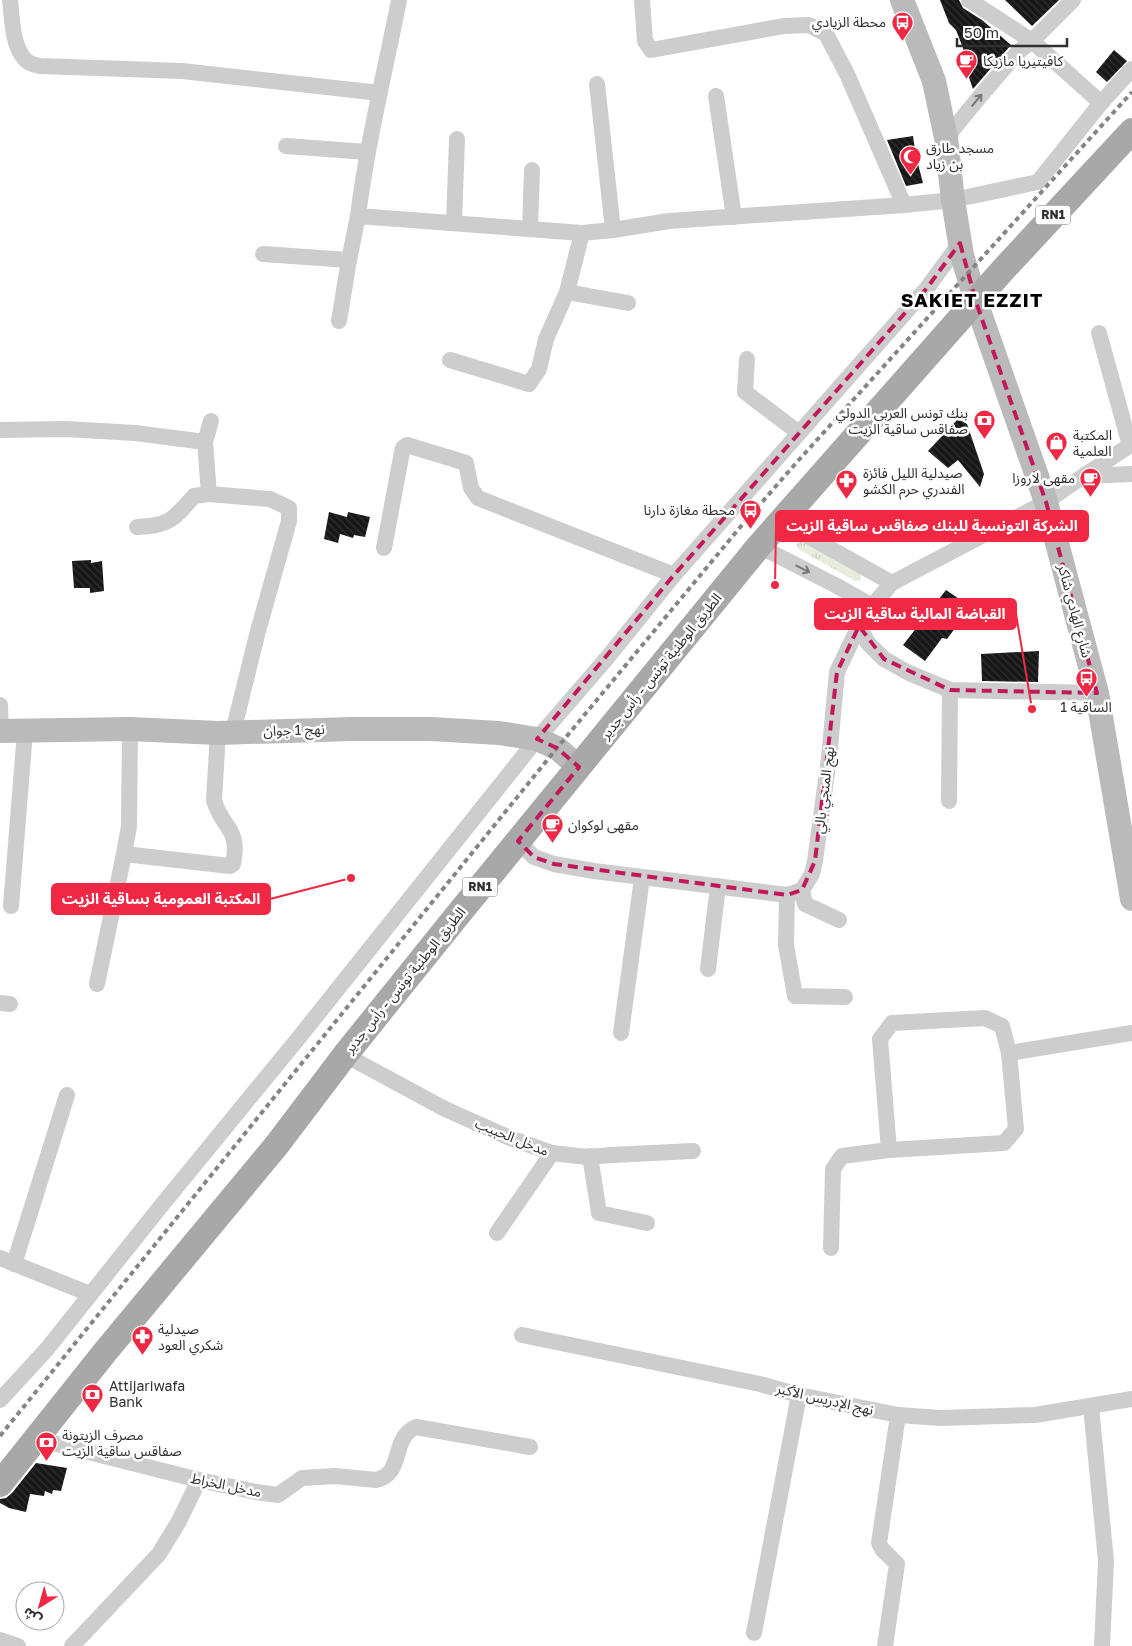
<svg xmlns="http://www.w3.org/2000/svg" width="1132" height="1646" viewBox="0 0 1132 1646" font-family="'Golos Text','Noto Sans Arabic',sans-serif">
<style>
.park{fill:url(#park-tufts)}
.building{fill:url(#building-back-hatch)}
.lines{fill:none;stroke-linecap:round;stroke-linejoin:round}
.street{stroke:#cdcdcd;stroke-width:16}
.secondary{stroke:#bababa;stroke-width:24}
.primary{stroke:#a8a8a8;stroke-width:26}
.rail{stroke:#858585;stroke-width:4;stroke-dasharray:5 4;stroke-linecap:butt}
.oneway{stroke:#777}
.marked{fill:none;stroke:#c2185b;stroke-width:4;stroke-dasharray:10 6;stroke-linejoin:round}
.labels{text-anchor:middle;stroke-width:5;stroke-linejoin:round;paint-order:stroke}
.shield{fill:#fff;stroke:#6e6e6e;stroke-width:1}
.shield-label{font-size:12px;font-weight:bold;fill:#303030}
.poi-label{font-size:14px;fill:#303030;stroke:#fff;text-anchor:start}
.street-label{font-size:14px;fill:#303030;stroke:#fff}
.district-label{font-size:19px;font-weight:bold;letter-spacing:1px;fill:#000;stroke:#fff}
.leader{fill:none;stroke:#f02843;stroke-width:2}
.callout-dot{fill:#f02843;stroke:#fff;stroke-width:2}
.callout{fill:#f02843;stroke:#f02843;stroke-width:2}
.callout-label{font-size:15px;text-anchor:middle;font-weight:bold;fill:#fff}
</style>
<defs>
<pattern id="park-tufts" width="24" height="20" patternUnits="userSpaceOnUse" patternTransform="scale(1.25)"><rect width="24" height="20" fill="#e7eddd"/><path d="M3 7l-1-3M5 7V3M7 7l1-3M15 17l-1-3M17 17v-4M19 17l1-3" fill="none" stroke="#c6ccbe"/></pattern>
<pattern id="building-back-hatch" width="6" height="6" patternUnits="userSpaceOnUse" patternTransform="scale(1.25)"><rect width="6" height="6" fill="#171717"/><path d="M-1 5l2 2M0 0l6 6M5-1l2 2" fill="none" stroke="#303030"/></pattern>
</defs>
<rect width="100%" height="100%" fill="#fff"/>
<polygon class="park" points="799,541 803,541 861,574 861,580 855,581 800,550 796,546"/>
<g class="building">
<polygon points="940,0 959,0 963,8 982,20 1011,45 973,89 965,66 963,48 956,30 949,23"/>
<polygon points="1005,0 1059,0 1032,26"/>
<polygon points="1114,50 1127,61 1107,82 1096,72"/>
<polygon points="913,136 917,164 918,164 923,183 906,186 887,140"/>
<polygon points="958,419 967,424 984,474 980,487 958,460 948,468 928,451"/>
<polygon points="329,512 347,517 348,512 370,517 365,537 354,535 353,538 340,534 338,543 324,539"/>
<polygon points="91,560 91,563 102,561 104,591 90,593 90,588 74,588 72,561"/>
<polygon points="946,590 971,607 947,639 942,638 925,661 903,645"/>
<polygon points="1039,651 1038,682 982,681 981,654"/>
<polygon points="36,1463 67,1468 61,1491 53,1490 52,1494 45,1491 44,1496 30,1494 26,1512 9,1508 0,1503 0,1499 6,1498 12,1493"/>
</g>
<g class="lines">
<g class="street">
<path d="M10,0C12,17 12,43 23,57C27,63 34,65 40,66L182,71L380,93"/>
<polyline points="969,0 1032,41 1101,103"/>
<polyline points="597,84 613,230"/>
<polyline points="716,96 734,217"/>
<polyline points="946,138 977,100 1018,52 1032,41 1073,0"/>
<polyline points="286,146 367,152"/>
<polyline points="904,205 953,200 1038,182 1101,103 1132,69"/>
<path d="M358,216C367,143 385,72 399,0"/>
<polyline points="454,222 457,139"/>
<polyline points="530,229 532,170"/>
<polyline points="263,254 349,260"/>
<polyline points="567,292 628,303"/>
<polyline points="339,321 349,260 358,216 582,233 613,230 669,221 904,205 847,74 826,34 809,25 784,26 651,50 645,41 642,0"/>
<polyline points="1099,333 1130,446"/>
<polyline points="747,359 745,392 799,433"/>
<polyline points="450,360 529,384 539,369 546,339 567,292 582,233"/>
<polyline points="0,430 66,429 135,433 205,442"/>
<polyline points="1084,476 1132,474"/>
<polyline points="209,494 205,442 211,421"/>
<polyline points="781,521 892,583"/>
<path d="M137,527C169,526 174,519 194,496L209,494L270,499L289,508V521L258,631L233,732"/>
<polyline points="759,546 837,586 872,606"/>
<polyline points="384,548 402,452 403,448 407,445 466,463 471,488 478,498 674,575"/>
<polyline points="859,626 868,643 884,659 909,673 950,690 1097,693"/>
<polyline points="0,705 1,731"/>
<polyline points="949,801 950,690"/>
<polyline points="518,841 534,857 554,864 594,871 787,895 802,890 812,874 815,861 829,758 837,672 859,626 872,606 892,583 1046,502 1082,477 1132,444"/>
<path d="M124,854L230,866L233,864C241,827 221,828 214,800L218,733"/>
<polyline points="802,890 805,904 839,920"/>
<polyline points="787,895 786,945 795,996 845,997"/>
<polyline points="11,906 25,732"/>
<polyline points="708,969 718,886"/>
<polyline points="97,984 124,854 129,826 130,729"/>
<polyline points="0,1003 10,1004"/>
<polyline points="621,1033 642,878"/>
<polyline points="1009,1053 1132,1033"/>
<polyline points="345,1055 445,1109 510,1138 552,1153 587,1157 612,1155 693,1151"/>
<polyline points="590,1156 599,1213 647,1223"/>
<polyline points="497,1233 552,1153"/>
<polyline points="831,1248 833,1169 842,1156 889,1150 1004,1143 1016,1129 1009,1053 1002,1026 985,1018 892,1023 880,1039 889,1150"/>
<polyline points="0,1258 90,1294"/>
<polyline points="14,1264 67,1095"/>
<polyline points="522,1335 760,1384 799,1395 898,1415 941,1418 1035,1415 1132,1399"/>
<polyline points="0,1400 47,1349 161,1206 301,1035 537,739 607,658 674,575 927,288 960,243"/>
<polyline points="1091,1407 1106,1561 1102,1646"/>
<path d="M37,1439L199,1480L256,1492L278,1495L302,1478L335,1476L376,1480C405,1474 390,1438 416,1427L530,1447"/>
<polyline points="754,1633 799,1395"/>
<polyline points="0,1640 18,1646"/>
<polyline points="72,1646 159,1554 179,1521 199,1480"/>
<polyline points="885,1646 897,1564 882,1549 879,1543 898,1415"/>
</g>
<g class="secondary">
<polyline points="902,0 934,81 946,138 953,200 962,255 976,302 1046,502 1097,693 1132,899"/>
<polyline points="0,731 130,729 218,733 352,729 431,729 499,733 537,739 557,748 579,767"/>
</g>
<polyline class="primary" points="0,1484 105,1352 276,1146 345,1055 456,917 759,546 1002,271 1132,131"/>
<polyline class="rail" points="0,1436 557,748 742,525 797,462 1132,92"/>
</g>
<defs><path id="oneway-shaft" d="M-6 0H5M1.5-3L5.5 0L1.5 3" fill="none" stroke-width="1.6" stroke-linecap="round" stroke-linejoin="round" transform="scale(1.25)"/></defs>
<g class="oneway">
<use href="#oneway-shaft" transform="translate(977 100) rotate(-50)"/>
<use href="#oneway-shaft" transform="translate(803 569) rotate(27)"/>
</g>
<path class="marked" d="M960,243L976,302L1046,502L1097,693L950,690L884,659L859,626L837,672L815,861L802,890L787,895L554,864L534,857L518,841L579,767L557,748L537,739L674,575L927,288Z"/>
<defs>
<symbol id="bus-pin" viewBox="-11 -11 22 30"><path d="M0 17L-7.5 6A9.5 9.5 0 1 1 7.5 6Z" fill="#f02843" stroke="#fff"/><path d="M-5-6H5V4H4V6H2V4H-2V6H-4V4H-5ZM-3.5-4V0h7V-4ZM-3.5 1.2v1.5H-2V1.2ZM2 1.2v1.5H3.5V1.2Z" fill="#fff"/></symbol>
<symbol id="cafe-pin" viewBox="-11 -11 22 30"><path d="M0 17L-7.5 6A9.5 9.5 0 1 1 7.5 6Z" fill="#f02843" stroke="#fff"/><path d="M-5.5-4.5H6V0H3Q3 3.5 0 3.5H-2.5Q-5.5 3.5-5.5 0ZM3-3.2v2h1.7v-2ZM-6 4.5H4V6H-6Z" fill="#fff"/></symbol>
<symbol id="mosque-pin" viewBox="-11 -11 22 30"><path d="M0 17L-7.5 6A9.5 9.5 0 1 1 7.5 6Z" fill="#f02843" stroke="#fff"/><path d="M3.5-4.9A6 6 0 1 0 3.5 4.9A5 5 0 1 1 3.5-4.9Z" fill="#fff"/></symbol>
<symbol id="bank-pin" viewBox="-11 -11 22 30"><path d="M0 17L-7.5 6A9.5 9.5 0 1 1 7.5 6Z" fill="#f02843" stroke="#fff"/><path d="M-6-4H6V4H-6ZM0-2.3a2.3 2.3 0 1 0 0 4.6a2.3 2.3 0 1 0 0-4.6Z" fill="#fff"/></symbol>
<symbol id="shop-pin" viewBox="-11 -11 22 30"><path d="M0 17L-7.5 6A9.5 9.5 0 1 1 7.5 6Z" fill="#f02843" stroke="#fff"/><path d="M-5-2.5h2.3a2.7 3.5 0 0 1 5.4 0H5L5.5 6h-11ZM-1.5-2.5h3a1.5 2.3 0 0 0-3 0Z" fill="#fff"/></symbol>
<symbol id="pharmacy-pin" viewBox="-11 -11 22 30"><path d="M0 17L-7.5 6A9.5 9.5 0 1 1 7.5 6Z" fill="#f02843" stroke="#fff"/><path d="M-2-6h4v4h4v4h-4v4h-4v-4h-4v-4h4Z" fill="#fff"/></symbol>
</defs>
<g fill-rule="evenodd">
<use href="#bus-pin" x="890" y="10" width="25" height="34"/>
<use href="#cafe-pin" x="954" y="48" width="25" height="34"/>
<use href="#mosque-pin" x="898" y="144" width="25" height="34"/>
<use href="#bank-pin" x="972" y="408" width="25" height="34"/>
<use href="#shop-pin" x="1044" y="430" width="25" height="34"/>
<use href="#cafe-pin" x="1078" y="466" width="25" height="34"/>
<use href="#pharmacy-pin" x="834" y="468" width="25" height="34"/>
<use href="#bus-pin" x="738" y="498" width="25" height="34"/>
<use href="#bus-pin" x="1074" y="666" width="25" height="34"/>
<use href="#cafe-pin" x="540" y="812" width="25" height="34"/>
<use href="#pharmacy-pin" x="130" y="1324" width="25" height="34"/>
<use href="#bank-pin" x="80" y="1382" width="25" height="34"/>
<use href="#bank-pin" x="34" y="1430" width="25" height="34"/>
</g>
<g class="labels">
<g class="shield">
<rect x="1035.5" y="205.5" width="35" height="19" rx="4"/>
<rect x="462.5" y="877.5" width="35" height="19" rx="4"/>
</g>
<g class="shield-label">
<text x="1053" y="219">RN1</text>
<text x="480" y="891">RN1</text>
</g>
<g class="poi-label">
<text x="886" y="27" text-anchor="end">محطة الزيادي</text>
<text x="983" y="66">كافيتيريا مازيكا</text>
<text x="926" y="153">مسجد طارق<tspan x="926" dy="16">بن زياد</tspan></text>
<text x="968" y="418" text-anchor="end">بنك تونس العربي الدولي<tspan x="968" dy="16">صفاقس ساقية الزيت</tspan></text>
<text x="1073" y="440">المكتبة<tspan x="1073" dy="16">العلمية</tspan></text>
<text x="863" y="478">صيدلية الليل فائزة<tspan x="863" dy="16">الفندري حرم الكشو</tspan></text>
<text x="1075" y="483" text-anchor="end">مقهى لاروزا</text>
<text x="735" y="515" text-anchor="end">محطة مغازة دارنا</text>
<text x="1086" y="712" text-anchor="middle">الساقية 1</text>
<text x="568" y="830">مقهى لوكوان</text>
<text x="158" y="1334">صيدلية<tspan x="158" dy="16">شكري العود</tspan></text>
<text x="109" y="1391">Attijariwafa<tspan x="109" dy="16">Bank</tspan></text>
<text x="62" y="1440">مصرف الزيتونة<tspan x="62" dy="16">صفاقس ساقية الزيت</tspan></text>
</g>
<g class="street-label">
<text transform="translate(1075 611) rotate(75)" y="5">شارع الهادي شاكر</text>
<text transform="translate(661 666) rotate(-51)" y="5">الطريق الوطنية تونس - رأس جدير</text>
<text transform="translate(294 730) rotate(-2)" y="5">نهج 1 جوان</text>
<text transform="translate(824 790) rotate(-83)" y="5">نهج المنجي بالي</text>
<text transform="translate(405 980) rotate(-51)" y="5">الطريق الوطنية تونس - رأس جدير</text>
<text transform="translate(512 1137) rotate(22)" y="5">مدخل الحبيب</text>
<text transform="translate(825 1399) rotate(13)" y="5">نهج الإدريس الأكبر</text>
<text transform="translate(226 1485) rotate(12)" y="5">مدخل الخراط</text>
</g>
<g class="district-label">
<text x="972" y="307">SAKIET EZZIT</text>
</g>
</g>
<path class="leader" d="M775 585L776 526M1032 709L1016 614M351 878L270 899"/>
<g class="callout-dot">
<circle cx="775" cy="585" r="5"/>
<circle cx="1032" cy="709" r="5"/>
<circle cx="351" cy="878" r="5"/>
</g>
<g class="callout">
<rect x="776" y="511" width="312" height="30" rx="5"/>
<rect x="815" y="599" width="201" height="30" rx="5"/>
<rect x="52" y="884" width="218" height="30" rx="5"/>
</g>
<g class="callout-label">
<text x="932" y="531">الشركة التونسية للبنك صفاقس ساقية الزيت</text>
<text x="915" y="619">القباضة المالية ساقية الزيت</text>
<text x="161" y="904">المكتبة العمومية بساقية الزيت</text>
</g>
<g transform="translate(40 1606) rotate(217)"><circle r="24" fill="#ffffff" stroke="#acacac"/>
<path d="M0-4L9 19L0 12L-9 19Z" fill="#f02843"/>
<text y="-8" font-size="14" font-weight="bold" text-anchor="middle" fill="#303030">ش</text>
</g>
<path d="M957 38v8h110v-8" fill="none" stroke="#303030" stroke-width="2.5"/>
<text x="964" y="38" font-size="15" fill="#303030" stroke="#ffffff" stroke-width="4" paint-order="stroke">50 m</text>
</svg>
